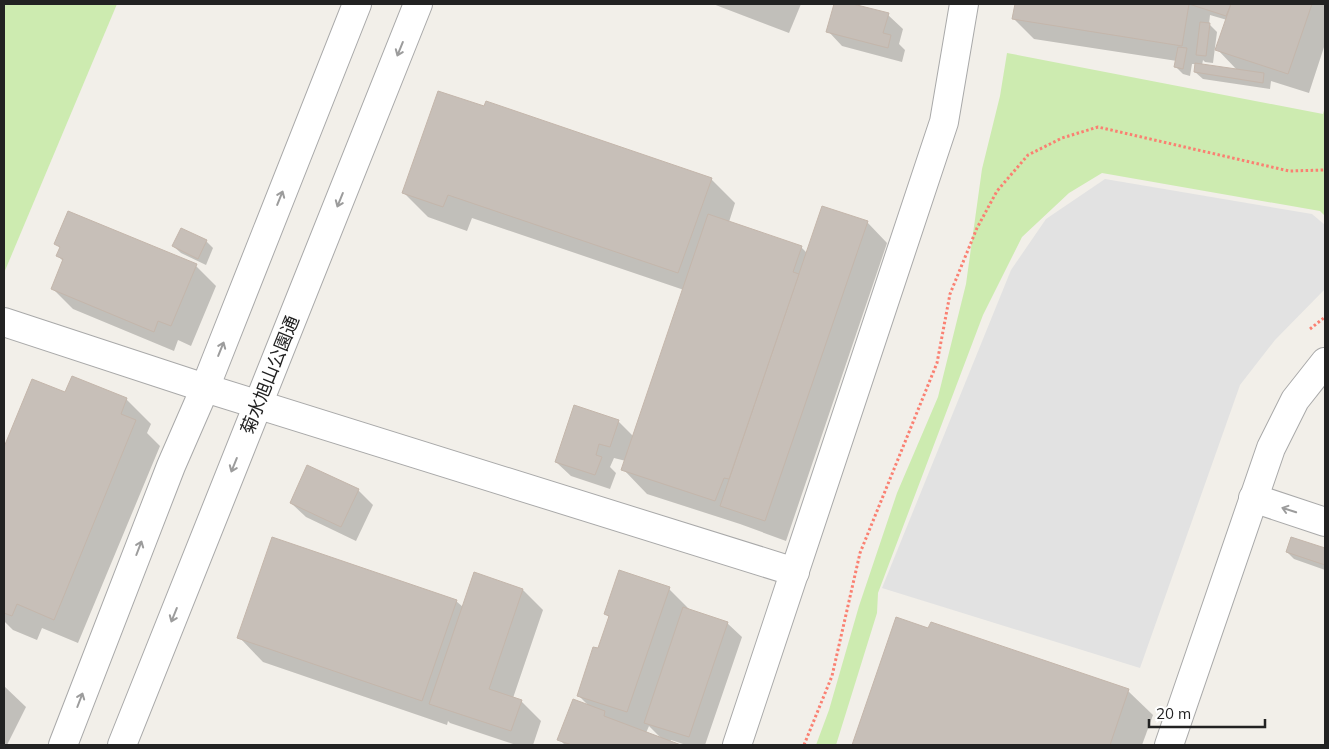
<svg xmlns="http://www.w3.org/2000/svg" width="1329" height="749" viewBox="0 0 1329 749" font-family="Mulish,'Noto Sans JP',sans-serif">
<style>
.grass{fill:#cdebb0}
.parking{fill:#e2e2e2}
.shadow{fill:#0003;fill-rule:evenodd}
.building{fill:#c7bfb8;stroke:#c4b6ab}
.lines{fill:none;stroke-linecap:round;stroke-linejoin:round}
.minor-casing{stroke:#a9a9a9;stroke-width:30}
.path{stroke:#fa8072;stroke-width:3;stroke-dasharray:2.5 2.5;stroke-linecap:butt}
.minor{stroke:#fff;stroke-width:28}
.oneway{stroke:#9c9c9c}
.labels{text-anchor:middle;stroke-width:4.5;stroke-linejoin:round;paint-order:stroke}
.street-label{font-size:18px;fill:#222;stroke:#fff}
</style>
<rect width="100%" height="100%" fill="#f2efe9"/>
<g class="grass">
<polygon points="4,4 117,4 4,273"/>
<polygon points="1007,53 1323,114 1325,107 1325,216 1320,211 1102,173 1069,193 1022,237 983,315 878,593 877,613 836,745 816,745 829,710 859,606 897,493 938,397 966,284 982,169 1000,96"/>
</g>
<polygon class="parking" points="1105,179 1312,214 1325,225 1325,289 1275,340 1240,385 1140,668 882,588 1011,270 1046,219"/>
<g class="shadow">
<polygon points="713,4 801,4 789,33"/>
<polygon points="835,4 848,4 888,15 903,29 899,44 905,50 902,62 842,46 828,31"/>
<path d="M1016,4H1325V44L1309,93L1271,81L1270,89L1203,79L1195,72L1196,64H1192L1190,76L1183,74L1176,67L1177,61L1034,39L1013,18ZM1210,15L1227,20L1217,49L1238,71L1202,65L1203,60L1205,62L1213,63L1217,32L1209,24Z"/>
<polygon points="711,179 735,203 729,222 801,247 807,253 867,222 887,243 786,541 740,524 647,494 623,469 626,461 614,458 610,467 616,473 610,489 571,476 556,462 618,421 634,437 684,290 472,218 467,231 428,217 404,193"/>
<polygon points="206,241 213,248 206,265 181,253 173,246"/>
<polygon points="56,243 196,266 216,286 191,346 178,340 174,351 73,309 52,288 64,262 58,256 61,249"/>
<polygon points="33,380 66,394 126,399 151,424 147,433 160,446 78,643 42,628 37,640 13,630 4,621 4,450"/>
<polygon points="308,467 358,490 373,505 356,541 306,517 291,503"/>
<polygon points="1292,539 1325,550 1325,570 1294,559 1287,552"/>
<polygon points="474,574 523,590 543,610 513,698 521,701 541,721 533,745 516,745 450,723 448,721 447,725 263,662 239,637 456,601 463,607"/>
<path d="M669,589L689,609V610L727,623L742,637L705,745H686L671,740L670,742L678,745H565L559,739L589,706L578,695L599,650L610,618L606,614ZM649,726L663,740L646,733Z"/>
<polygon points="897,619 1128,691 1153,715 1142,745 853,745"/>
<polygon points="4,686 26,707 7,745 4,745"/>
</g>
<g class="building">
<polygon points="834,4 853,4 889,13 883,33 891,35 888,48 826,32"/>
<polygon points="1015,4 1189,4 1182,46 1012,19"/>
<polygon points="1189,4 1231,4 1226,16"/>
<polygon points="1231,4 1312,4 1288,74 1215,50"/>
<polygon points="1200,22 1210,23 1206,56 1196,55"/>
<polygon points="1178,47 1187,48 1183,69 1174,67"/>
<polygon points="1195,63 1264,73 1263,83 1194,72"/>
<polygon points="438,91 484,106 486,101 712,178 678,273 448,195 443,207 402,193"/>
<polygon points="822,206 868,221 765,521 720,506"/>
<polygon points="68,211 197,264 171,326 158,321 154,332 51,289 63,259 56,256 60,247 54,244"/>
<polygon points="708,214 802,246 793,272 799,274 729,479 724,478 715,501 621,470"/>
<polygon points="181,228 207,240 198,259 172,246"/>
<polygon points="72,376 127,398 121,414 136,420 54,620 17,604 12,616 4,613 4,447 32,379 65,392"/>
<polygon points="574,405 619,420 610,447 599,444 596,455 602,457 595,475 555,462"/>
<polygon points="307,465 359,489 341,527 290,503"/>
<polygon points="272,537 457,600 422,701 237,638"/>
<polygon points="1291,537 1325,548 1325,565 1286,552"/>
<polygon points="619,570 670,587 627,712 577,696 593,647 598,648 609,616 604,614"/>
<polygon points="474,572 523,589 489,689 522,700 511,731 429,704"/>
<polygon points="683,607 728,622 689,737 644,723"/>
<polygon points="896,617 928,628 931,622 1129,689 1110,745 852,745"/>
<polygon points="573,699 605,711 604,716 681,745 572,745 557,740"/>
</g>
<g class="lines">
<defs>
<g id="minor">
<polyline points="4,322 205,388 795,572"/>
<polyline points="1253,498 1325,522"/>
<polyline points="63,745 171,466 205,388 357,4"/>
<polyline points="122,745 418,4"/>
<polyline points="737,745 944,122 964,4"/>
<polyline points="1169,745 1271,448 1295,400 1325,362"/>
</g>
</defs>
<use href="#minor" class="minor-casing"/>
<g class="path">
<polyline points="1310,329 1325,317"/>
<polyline points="804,745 832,676 860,553 937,363 950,294 977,228 997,191 1028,155 1062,138 1098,127 1289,171 1325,170"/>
</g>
<use href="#minor" class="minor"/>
</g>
<defs><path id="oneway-shaft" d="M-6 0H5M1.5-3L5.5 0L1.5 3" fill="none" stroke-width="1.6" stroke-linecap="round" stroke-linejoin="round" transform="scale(1.25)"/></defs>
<g class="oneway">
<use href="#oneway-shaft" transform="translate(400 49) rotate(112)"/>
<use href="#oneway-shaft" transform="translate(280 198) rotate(-68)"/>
<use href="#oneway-shaft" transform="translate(340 200) rotate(112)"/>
<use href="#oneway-shaft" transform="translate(221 349) rotate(-68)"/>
<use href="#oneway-shaft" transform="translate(234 465) rotate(112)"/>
<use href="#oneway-shaft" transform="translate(1289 510) rotate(-162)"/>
<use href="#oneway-shaft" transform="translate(139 548) rotate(-69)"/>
<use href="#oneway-shaft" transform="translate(174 615) rotate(112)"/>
<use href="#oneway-shaft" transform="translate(80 700) rotate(-69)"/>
</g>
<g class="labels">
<g class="street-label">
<text transform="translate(270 375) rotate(-68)" y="6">菊水旭山公園通</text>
</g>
</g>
<rect width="1329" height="749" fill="none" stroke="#222222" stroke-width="10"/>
<path d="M1149 719v8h116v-8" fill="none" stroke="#222222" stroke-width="2.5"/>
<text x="1156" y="719" font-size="15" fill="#222222" stroke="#ffffff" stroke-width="4" paint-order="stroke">20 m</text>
</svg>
